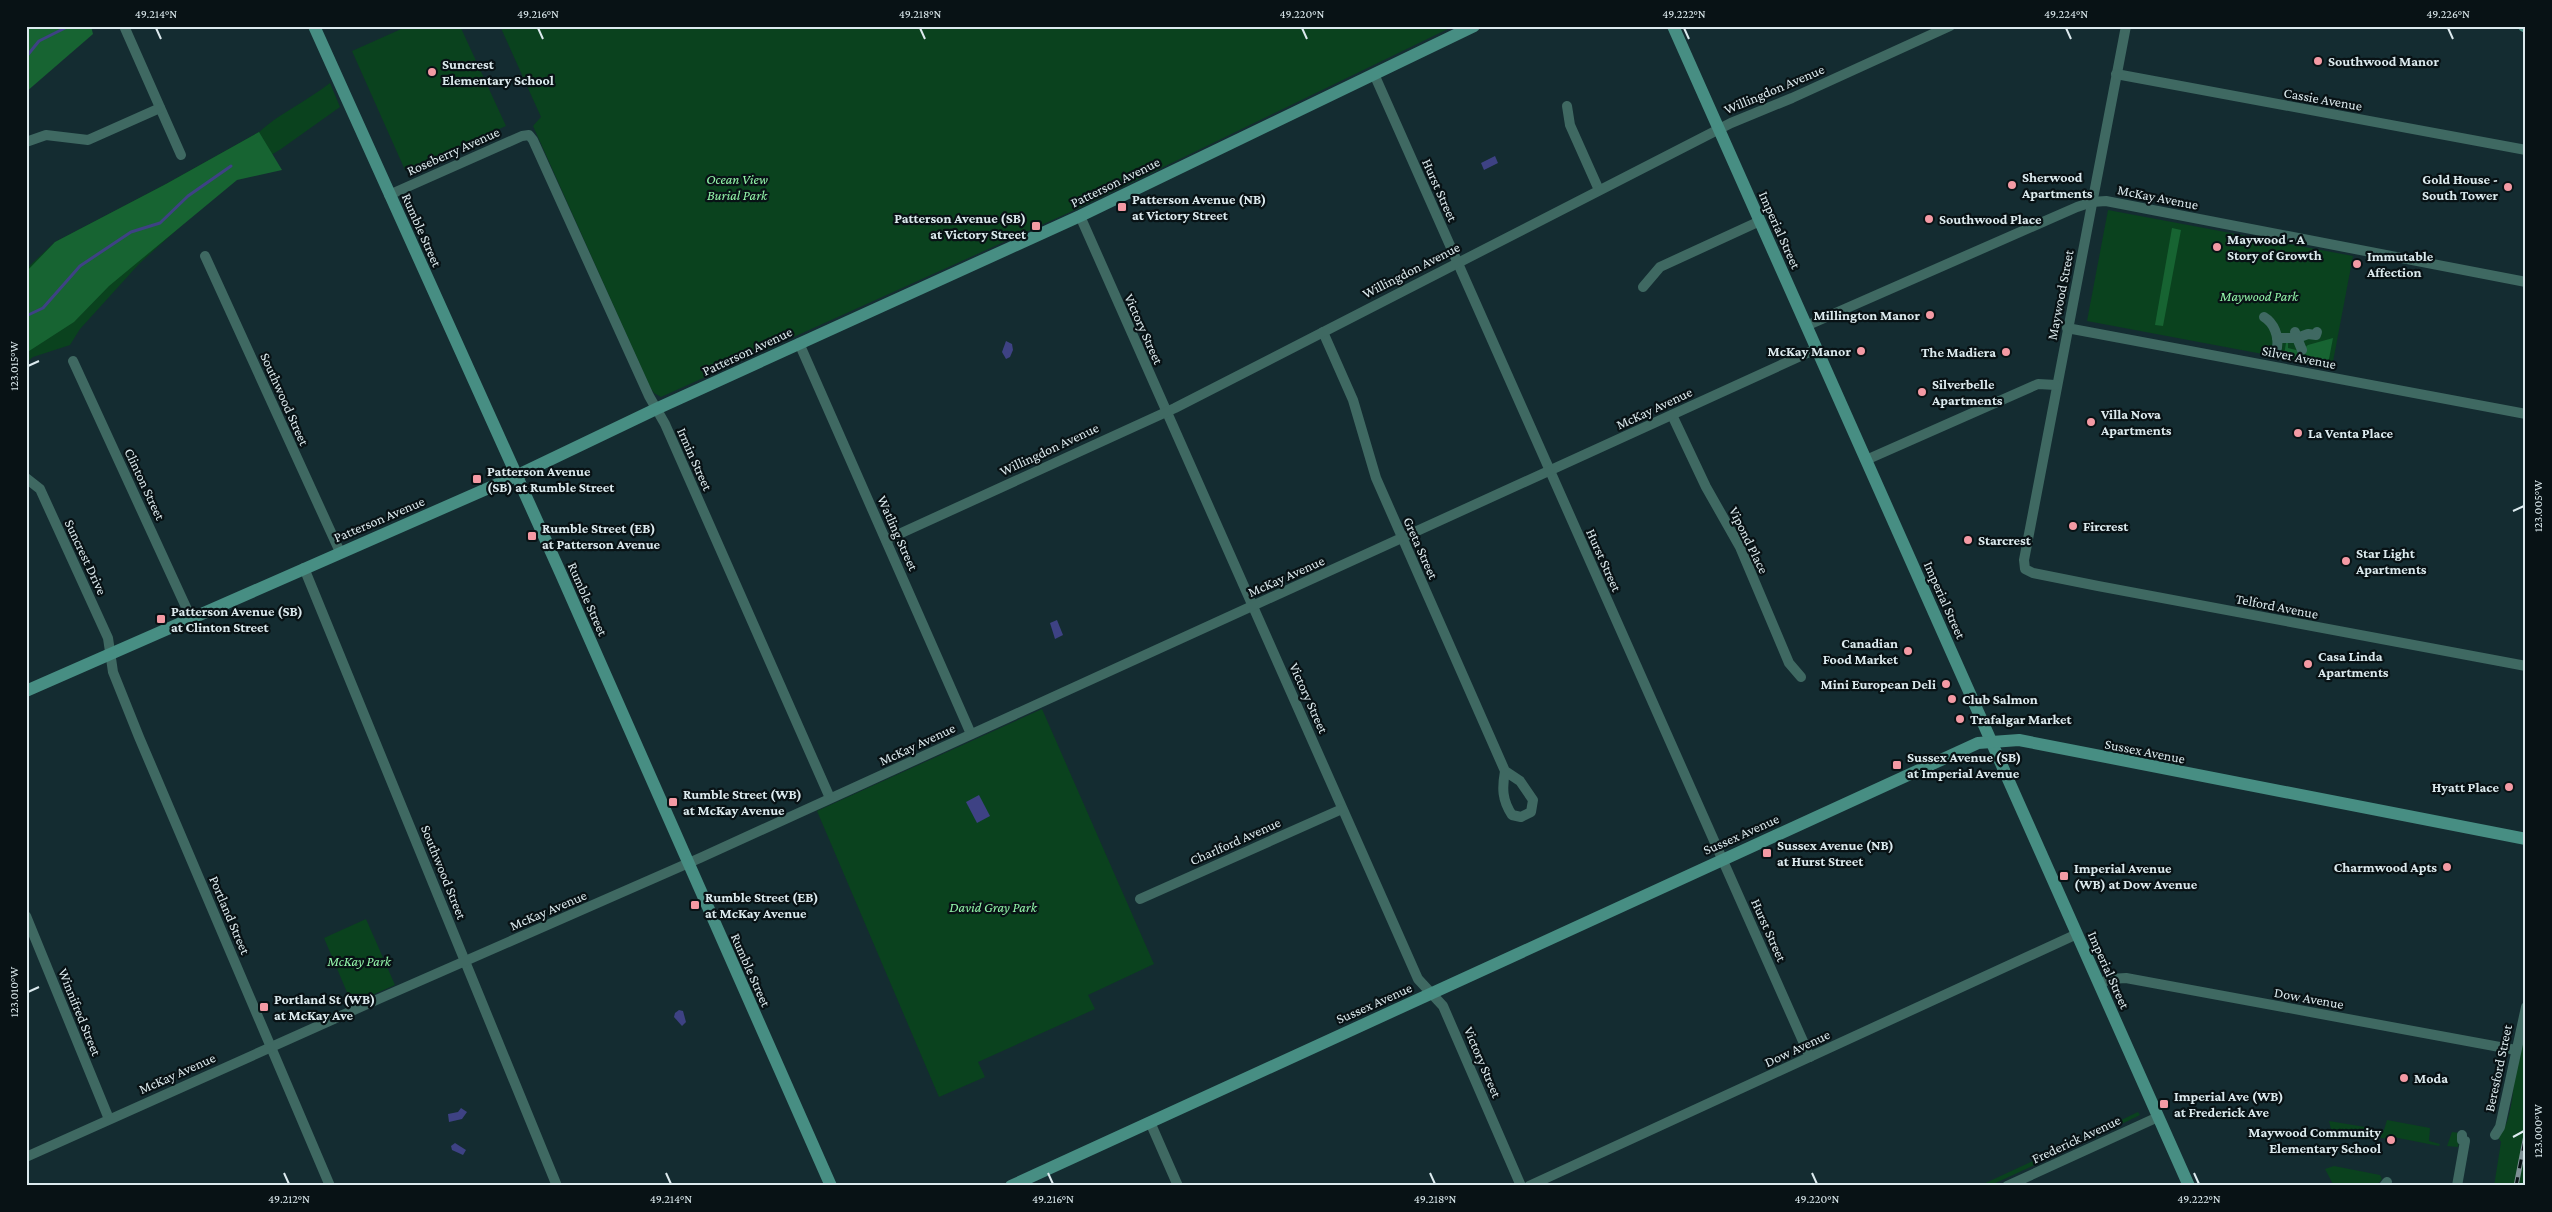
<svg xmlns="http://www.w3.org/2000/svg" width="2552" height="1212" viewBox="0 0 2552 1212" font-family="'Crimson Pro',serif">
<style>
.green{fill:#0a421e}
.forest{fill:#176432}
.water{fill:#3e4284}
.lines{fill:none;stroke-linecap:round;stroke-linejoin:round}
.stream{stroke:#3e4284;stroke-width:3}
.street{stroke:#3f6962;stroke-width:10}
.secondary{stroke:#478e83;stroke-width:12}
.rail-casing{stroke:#7d9094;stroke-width:5}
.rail{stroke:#081215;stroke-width:3;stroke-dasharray:9;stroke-linecap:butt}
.ticks{fill:none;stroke:#dceaee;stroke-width:2}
.poi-dot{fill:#f49aa4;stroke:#081215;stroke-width:2}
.labels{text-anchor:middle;stroke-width:4.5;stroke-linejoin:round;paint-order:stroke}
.poi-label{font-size:14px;font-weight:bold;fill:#dceaee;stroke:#081215;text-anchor:start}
.street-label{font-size:14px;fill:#dceaee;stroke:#081215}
.park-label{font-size:14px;font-style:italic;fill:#94f6ab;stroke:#081215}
.neatline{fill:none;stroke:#dceaee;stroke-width:2}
.ticks-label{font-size:12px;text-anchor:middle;fill:#dceaee}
</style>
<rect width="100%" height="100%" fill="#142c31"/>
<g class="green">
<polygon points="408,26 460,26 506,126 405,170 352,51"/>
<polygon points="500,26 1454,26 1079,208 661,397 654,393 650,387 533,126 541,117"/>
<path d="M330,83L340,107L281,149L235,177L139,264L80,329L70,345L33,357L26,363V269L55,242L166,184L259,132C280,113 307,101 330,83Z"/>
<polygon points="2108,210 2353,256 2332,367 2087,321"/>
<polygon points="1042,709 1154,964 1088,995 1095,1009 978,1062 985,1077 939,1097 817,811"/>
<polygon points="366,919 395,985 352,1004 324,938"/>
<path d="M2526,1029V1186H2494L2501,1142L2498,1137C2512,1125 2514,1084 2515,1067C2516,1055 2522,1040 2526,1029Z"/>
<polygon points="2138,1112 2140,1115 2095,1137 2092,1134"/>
<polygon points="2387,1120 2430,1128 2429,1141 2440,1144 2439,1146 2388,1136 2387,1139 2371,1136 2373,1129 2384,1130"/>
<polygon points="2329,1121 2371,1128 2369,1135 2331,1129"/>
<polygon points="2452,1132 2460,1133 2458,1147 2447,1146"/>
<polygon points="2076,1141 2076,1146 1989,1186 1979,1186"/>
<polygon points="2334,1166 2380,1175 2382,1179 2376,1186 2334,1186 2325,1169"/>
</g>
<g class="forest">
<polygon points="26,26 91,26 93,34 26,92"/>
<polygon points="259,132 282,170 237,180 109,286 74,322 26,353 26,272 55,242 166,184"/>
<polygon points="2172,228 2181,230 2163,326 2155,325"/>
<polygon points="2333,338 2328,364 2310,361 2303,349 2308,345"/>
<polygon points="2286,343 2288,343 2288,348 2300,351 2305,359 2284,355"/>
</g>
<g class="water">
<polygon points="1495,156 1498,163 1484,170 1481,163"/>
<polygon points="1006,341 1012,344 1013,350 1010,357 1006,359 1002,352"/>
<polygon points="1057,620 1063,635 1055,639 1050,623"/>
<polygon points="979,795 990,816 977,823 966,802"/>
<polygon points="679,1010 683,1011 686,1022 682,1026 674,1017 675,1013"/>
<polygon points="461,1108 467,1112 462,1119 449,1122 448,1114 458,1112"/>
<polygon points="455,1143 466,1150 463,1155 452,1150 451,1146"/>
</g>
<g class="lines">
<g class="stream">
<polyline points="26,57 39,41 69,26"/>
<polyline points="26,316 43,308 80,266 131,232 160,223 188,196 231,166"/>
</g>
<g class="street">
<polyline points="124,26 181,155"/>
<polyline points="2126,26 2024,560 2025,569 2033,573 2098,586 2526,666"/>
<polyline points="1374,74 1810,1057"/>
<polyline points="2116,74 2526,150"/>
<polyline points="1567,106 1570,125 1599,190"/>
<polyline points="26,142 46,135 88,140 160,108"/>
<polyline points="389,195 522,136 529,135 533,140 649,396 665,424 830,798"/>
<polyline points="1080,216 1418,979 1443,1006 1521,1186"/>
<polyline points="205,256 340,552"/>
<polyline points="1643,287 1660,267 1760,221"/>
<path d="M2264,317C2274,323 2279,336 2277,348"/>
<polyline points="1806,326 2077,207 2092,202 2106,201 2526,282"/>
<polyline points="2067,328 2526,414"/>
<path d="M1323,332L1353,400L1376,478L1505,771C1502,788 1502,800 1512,815L1521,817L1531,812L1533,800L1520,781L1505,771"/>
<polyline points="2295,332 2297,338 2308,334 2316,335 2317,332"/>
<polyline points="2277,338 2297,338 2302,350"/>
<polyline points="799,343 971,734"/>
<polyline points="73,361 191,618"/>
<polyline points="1672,415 1706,487 1740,547 1789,663 1801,677"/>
<polyline points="1866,460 2038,384 2056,385"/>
<polyline points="26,478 40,489 108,638 113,672 139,737 330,1186"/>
<polyline points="886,540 1175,408 1731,123 1792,98 1950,26"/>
<polyline points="304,568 557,1186"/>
<polyline points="1140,899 1342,809"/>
<polyline points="26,916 109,1119"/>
<polyline points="2099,984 2110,979 2126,978 2516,1050"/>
<polyline points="1150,1122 1178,1186"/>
<polyline points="2495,1135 2500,1127 2526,1007"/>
<polyline points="26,1157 374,1001 700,858 1816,349"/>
<polyline points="1529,1186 2077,934"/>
<polyline points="2007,1186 2158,1117"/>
<polyline points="2384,1186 2387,1182"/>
<polyline points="2457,1186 2465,1141 2462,1140 2462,1135"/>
</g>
<g class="secondary">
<polyline points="314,26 561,574 831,1186"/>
<polyline points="1673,26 2189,1186"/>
<polyline points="2524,26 2526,27"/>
<polyline points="26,691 516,476 656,409 1080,216 1474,26"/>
<polyline points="1011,1186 1978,743 2019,740 2526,839"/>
</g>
<defs>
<polyline id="rail" points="2516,1186 2526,1135"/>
</defs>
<use href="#rail" class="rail-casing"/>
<use href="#rail" class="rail"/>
</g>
<path class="ticks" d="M156,28L161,39M538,28L543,39M920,28L925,39M1302,28L1307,39M1684,28L1689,39M2066,28L2071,39M2448,28L2453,39M28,366L39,361M2513,511L2524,506M28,992L39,987M2513,1137L2524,1131M284,1173L289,1184M666,1173L671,1184M1048,1173L1053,1184M1430,1173L1435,1184M1812,1173L1817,1184M2194,1173L2199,1184"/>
<g class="poi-dot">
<circle cx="2318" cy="61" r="5"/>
<circle cx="432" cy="72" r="5"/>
<circle cx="2012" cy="185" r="5"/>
<circle cx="2508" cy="187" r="5"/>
<rect x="1117" y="202" width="10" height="10" rx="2.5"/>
<circle cx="1929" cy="219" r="5"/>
<rect x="1031" y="221" width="10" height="10" rx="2.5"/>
<circle cx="2217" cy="247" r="5"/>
<circle cx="2357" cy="264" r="5"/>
<circle cx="1930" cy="315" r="5"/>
<circle cx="1861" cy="351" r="5"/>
<circle cx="2006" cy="352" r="5"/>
<circle cx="1922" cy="392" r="5"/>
<circle cx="2091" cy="422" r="5"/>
<circle cx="2298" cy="433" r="5"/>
<rect x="472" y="474" width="10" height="10" rx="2.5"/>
<circle cx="2073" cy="526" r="5"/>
<rect x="527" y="531" width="10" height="10" rx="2.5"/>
<circle cx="1968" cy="540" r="5"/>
<circle cx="2346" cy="561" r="5"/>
<rect x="156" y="614" width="10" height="10" rx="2.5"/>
<circle cx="1908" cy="651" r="5"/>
<circle cx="2308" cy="664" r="5"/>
<circle cx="1946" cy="684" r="5"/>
<circle cx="1952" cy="699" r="5"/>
<circle cx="1960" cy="719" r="5"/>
<rect x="1892" y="760" width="10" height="10" rx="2.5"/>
<circle cx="2509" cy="787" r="5"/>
<rect x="668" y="797" width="10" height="10" rx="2.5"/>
<rect x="1762" y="848" width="10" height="10" rx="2.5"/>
<circle cx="2447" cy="867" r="5"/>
<rect x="2059" y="871" width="10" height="10" rx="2.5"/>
<rect x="690" y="900" width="10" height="10" rx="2.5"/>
<rect x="259" y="1002" width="10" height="10" rx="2.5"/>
<circle cx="2404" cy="1078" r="5"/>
<rect x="2159" y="1099" width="10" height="10" rx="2.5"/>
<circle cx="2391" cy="1140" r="5"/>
</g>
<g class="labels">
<g class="poi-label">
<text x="2328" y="66">Southwood Manor</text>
<text x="442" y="69">Suncrest<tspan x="442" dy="16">Elementary School</tspan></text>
<text x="2022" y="182">Sherwood<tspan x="2022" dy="16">Apartments</tspan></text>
<text x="2498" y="184" text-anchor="end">Gold House -<tspan x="2498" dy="16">South Tower</tspan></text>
<text x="1132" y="204">Patterson Avenue (NB)<tspan x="1132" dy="16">at Victory Street</tspan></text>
<text x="1026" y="223" text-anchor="end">Patterson Avenue (SB)<tspan x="1026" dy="16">at Victory Street</tspan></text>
<text x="1939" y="224">Southwood Place</text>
<text x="2227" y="244">Maywood - A<tspan x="2227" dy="16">Story of Growth</tspan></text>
<text x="2367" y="261">Immutable<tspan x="2367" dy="16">Affection</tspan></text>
<text x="1920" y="320" text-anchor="end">Millington Manor</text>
<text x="1851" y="356" text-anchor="end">McKay Manor</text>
<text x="1996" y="357" text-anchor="end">The Madiera</text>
<text x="1932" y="389">Silverbelle<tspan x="1932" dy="16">Apartments</tspan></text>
<text x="2101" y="419">Villa Nova<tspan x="2101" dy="16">Apartments</tspan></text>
<text x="2308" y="438">La Venta Place</text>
<text x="487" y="476">Patterson Avenue<tspan x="487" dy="16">(SB) at Rumble Street</tspan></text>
<text x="2083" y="531">Fircrest</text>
<text x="542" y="533">Rumble Street (EB)<tspan x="542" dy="16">at Patterson Avenue</tspan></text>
<text x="1978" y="545">Starcrest</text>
<text x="2356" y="558">Star Light<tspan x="2356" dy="16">Apartments</tspan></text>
<text x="171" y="616">Patterson Avenue (SB)<tspan x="171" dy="16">at Clinton Street</tspan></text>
<text x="1898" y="648" text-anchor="end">Canadian<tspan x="1898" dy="16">Food Market</tspan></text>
<text x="2318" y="661">Casa Linda<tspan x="2318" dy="16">Apartments</tspan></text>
<text x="1936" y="689" text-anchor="end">Mini European Deli</text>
<text x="1962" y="704">Club Salmon</text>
<text x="1970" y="724">Trafalgar Market</text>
<text x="1907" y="762">Sussex Avenue (SB)<tspan x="1907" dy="16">at Imperial Avenue</tspan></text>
<text x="2499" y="792" text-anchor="end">Hyatt Place</text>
<text x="683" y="799">Rumble Street (WB)<tspan x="683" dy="16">at McKay Avenue</tspan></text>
<text x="1777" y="850">Sussex Avenue (NB)<tspan x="1777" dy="16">at Hurst Street</tspan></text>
<text x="2437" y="872" text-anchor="end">Charmwood Apts</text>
<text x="2074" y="873">Imperial Avenue<tspan x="2074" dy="16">(WB) at Dow Avenue</tspan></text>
<text x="705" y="902">Rumble Street (EB)<tspan x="705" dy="16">at McKay Avenue</tspan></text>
<text x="274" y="1004">Portland St (WB)<tspan x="274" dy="16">at McKay Ave</tspan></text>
<text x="2414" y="1083">Moda</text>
<text x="2174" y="1101">Imperial Ave (WB)<tspan x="2174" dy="16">at Frederick Ave</tspan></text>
<text x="2381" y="1137" text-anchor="end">Maywood Community<tspan x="2381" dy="16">Elementary School</tspan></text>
</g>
<g class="street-label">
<text transform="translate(1774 89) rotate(-23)" y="5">Willingdon Avenue</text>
<text transform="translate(2323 99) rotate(10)" y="5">Cassie Avenue</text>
<text transform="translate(453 151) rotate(-24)" y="5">Roseberry Avenue</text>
<text transform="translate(1115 182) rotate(-26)" y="5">Patterson Avenue</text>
<text transform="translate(1440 190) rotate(66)" y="5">Hurst Street</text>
<text transform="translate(2158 197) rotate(11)" y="5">McKay Avenue</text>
<text transform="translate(422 230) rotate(66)" y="5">Rumble Street</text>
<text transform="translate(1780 230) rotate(66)" y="5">Imperial Street</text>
<text transform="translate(1411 270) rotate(-27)" y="5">Willingdon Avenue</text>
<text transform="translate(2060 295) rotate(-79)" y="5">Maywood Street</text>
<text transform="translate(1144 329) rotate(66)" y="5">Victory Street</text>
<text transform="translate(747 351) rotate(-25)" y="5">Patterson Avenue</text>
<text transform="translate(2299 357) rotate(11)" y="5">Silver Avenue</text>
<text transform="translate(285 399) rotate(66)" y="5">Southwood Street</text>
<text transform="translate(1654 408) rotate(-25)" y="5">McKay Avenue</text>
<text transform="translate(1049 449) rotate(-25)" y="5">Willingdon Avenue</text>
<text transform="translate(695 459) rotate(66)" y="5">Irmin Street</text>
<text transform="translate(145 484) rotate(65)" y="5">Clinton Street</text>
<text transform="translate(379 519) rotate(-23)" y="5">Patterson Avenue</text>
<text transform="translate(898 533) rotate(66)" y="5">Watling Street</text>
<text transform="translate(1749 540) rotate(64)" y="5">Vipond Place</text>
<text transform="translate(1421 548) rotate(66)" y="5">Greta Street</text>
<text transform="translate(86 557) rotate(65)" y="5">Suncrest Drive</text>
<text transform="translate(1604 560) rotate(66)" y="5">Hurst Street</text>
<text transform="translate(1286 576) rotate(-24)" y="5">McKay Avenue</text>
<text transform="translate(588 599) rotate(66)" y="5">Rumble Street</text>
<text transform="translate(1945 600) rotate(66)" y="5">Imperial Street</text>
<text transform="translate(2277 606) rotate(11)" y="5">Telford Avenue</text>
<text transform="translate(1309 698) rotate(66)" y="5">Victory Street</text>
<text transform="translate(917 744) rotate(-25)" y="5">McKay Avenue</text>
<text transform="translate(2145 751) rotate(11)" y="5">Sussex Avenue</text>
<text transform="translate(1741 834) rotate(-24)" y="5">Sussex Avenue</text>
<text transform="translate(1235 841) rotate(-24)" y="5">Charlford Avenue</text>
<text transform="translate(444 872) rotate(68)" y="5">Southwood Street</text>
<text transform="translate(548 910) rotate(-23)" y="5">McKay Avenue</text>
<text transform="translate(230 915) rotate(67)" y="5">Portland Street</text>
<text transform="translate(1769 930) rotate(66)" y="5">Hurst Street</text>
<text transform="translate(751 970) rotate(66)" y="5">Rumble Street</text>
<text transform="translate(2109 970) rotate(66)" y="5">Imperial Street</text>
<text transform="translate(2309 998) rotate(10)" y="5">Dow Avenue</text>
<text transform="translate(1374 1003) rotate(-24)" y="5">Sussex Avenue</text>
<text transform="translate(80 1012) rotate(68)" y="5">Winnifred Street</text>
<text transform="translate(1797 1048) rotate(-25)" y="5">Dow Avenue</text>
<text transform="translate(1483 1062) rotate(67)" y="5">Victory Street</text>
<text transform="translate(2498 1068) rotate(-78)" y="5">Beresford Street</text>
<text transform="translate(177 1073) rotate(-24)" y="5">McKay Avenue</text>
<text transform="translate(2076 1139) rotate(-25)" y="5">Frederick Avenue</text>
</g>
<g class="park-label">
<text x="737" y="184">Ocean View<tspan x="737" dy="16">Burial Park</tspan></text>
<text x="2259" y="301">Maywood Park</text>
<text x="993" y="912">David Gray Park</text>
<text x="359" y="966">McKay Park</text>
</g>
</g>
<rect width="2552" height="1212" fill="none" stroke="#081215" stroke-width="55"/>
<rect x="28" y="28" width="2496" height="1156" class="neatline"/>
<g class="ticks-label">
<text x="156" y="18">49.214°N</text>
<text x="538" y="18">49.216°N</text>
<text x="920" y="18">49.218°N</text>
<text x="1302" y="18">49.220°N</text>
<text x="1684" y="18">49.222°N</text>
<text x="2066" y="18">49.224°N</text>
<text x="2448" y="18">49.226°N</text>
<text transform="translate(14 366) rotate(-90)" y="4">123.015°W</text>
<text transform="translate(2538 506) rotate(-90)" y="4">123.005°W</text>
<text transform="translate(14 992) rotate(-90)" y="4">123.010°W</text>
<text transform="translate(2538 1131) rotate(-90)" y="4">123.000°W</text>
<text x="289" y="1203">49.212°N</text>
<text x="671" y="1203">49.214°N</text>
<text x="1053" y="1203">49.216°N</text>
<text x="1435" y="1203">49.218°N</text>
<text x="1817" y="1203">49.220°N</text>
<text x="2199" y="1203">49.222°N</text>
</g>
</svg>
